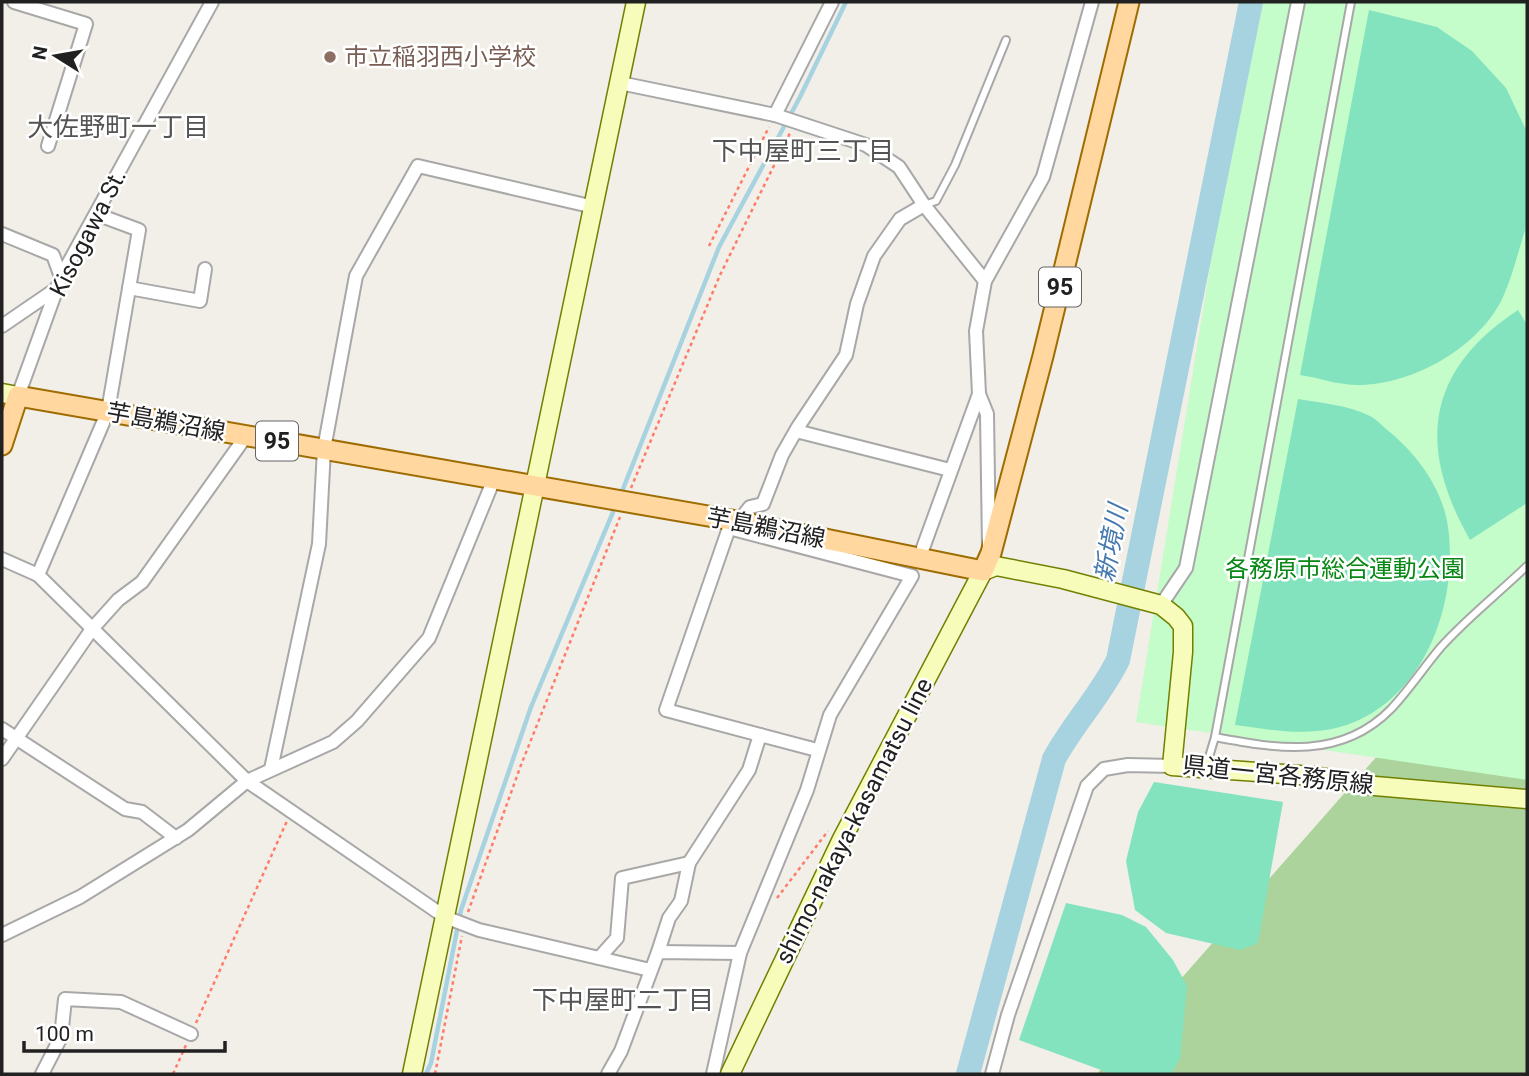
<svg xmlns="http://www.w3.org/2000/svg" width="1529" height="1076" viewBox="0 0 1529 1076" font-family="Roboto,'Noto Sans JP',sans-serif">
<style>
.forest{fill:#abd39b}
.park{fill:#c4fcca}
.pitch{fill:#83e3bf}
.lines{fill:none;stroke-linecap:round;stroke-linejoin:round}
.stream{stroke:#a7d3e1;stroke-width:4.5}
.river{stroke:#a7d3e1;stroke-width:24}
.lane-casing{stroke:#a8a8a8;stroke-width:10}
.street-casing{stroke:#a8a8a8;stroke-width:16}
.secondary-casing{stroke:#718000;stroke-width:21}
.primary-casing{stroke:#9e6c00;stroke-width:23}
.path{stroke:#ff7c6b;stroke-width:2.5;stroke-dasharray:3.5 3.5;stroke-linecap:butt}
.lane{stroke:#fff;stroke-width:6}
.street{stroke:#fff;stroke-width:12}
.secondary{stroke:#f8fcbb;stroke-width:18}
.primary{stroke:#ffd79f;stroke-width:19}
.education-dot{fill:#8d6e63;stroke:#fff;stroke-width:2.5}
.labels{text-anchor:middle;stroke-width:5;stroke-linejoin:round;paint-order:stroke}
.shield{fill:#fff;stroke:#646464;stroke-width:2}
.shield-label{font-size:23px;font-weight:bold;fill:#212121}
.education-label{font-size:24px;fill:#785e54;stroke:#fff;text-anchor:start}
.street-label{font-size:24px;fill:#212121;stroke:#fff}
.park-label{font-size:24px;fill:#078713;stroke:#fff}
.neighbourhood-label{font-size:26px;fill:#545454;stroke:#fff}
.water-label{font-size:26px;font-style:italic;fill:#4579af;stroke:#fff}
</style>
<rect width="100%" height="100%" fill="#f2efe8"/>
<polygon class="forest" points="1527,586 1527,1074 1097,1074"/>
<polygon class="park" points="1253,2 1527,2 1527,780 1136,722"/>
<g class="pitch">
<path d="M1369,10L1437,27L1472,51L1506,88L1527,132V305L1525,230C1518,252 1513,275 1503,297C1480,347 1413,385 1358,385C1338,385 1320,378 1300,375Z"/>
<path d="M1518,310L1527,325V503L1470,540C1417,447 1425,371 1518,310Z"/>
<path d="M1298,399C1321,403 1348,405 1370,416C1378,420 1384,428 1391,433C1419,457 1443,490 1448,527C1458,598 1429,686 1361,719C1321,739 1278,731 1235,725Z"/>
<polygon points="1154,782 1283,802 1258,943 1240,950 1166,933 1135,910 1126,861 1138,812"/>
<polygon points="1066,903 1122,915 1146,927 1173,960 1187,986 1180,1059 1171,1074 1112,1074 1019,1040"/>
</g>
<g class="lines">
<g class="stream">
<polyline points="621,494 719,247 800,97 846,2"/>
<polyline points="426,1074 431,1063 461,910 531,707 616,505"/>
</g>
<path class="river" d="M968,1074L1054,759C1073,724 1101,695 1118,660L1251,2"/>
<defs>
<g id="lane">
<polyline points="924,205 936,201 955,165 1006,40"/>
<path d="M1215,737C1278,749 1341,760 1391,709C1409,690 1424,667 1441,647C1467,618 1499,593 1527,566"/>
<polyline points="1201,764 1209,757 1215,737 1351,2"/>
</g>
<g id="street">
<polyline points="14,2 86,24 48,146"/>
<polyline points="620,83 775,115 866,145 899,167 924,205 985,281"/>
<polyline points="775,115 832,2"/>
<polyline points="2,234 53,255 61,277"/>
<polyline points="129,288 200,301 205,269"/>
<polyline points="2,326 56,289"/>
<polyline points="18,396 61,277 212,2"/>
<polyline points="796,431 950,470"/>
<polyline points="738,522 750,507 763,504 782,455 798,427 846,355 857,304 874,256 900,219 924,205"/>
<polyline points="989,546 987,414 979,394 976,331 985,281 1043,177 1092,2"/>
<polyline points="923,548 979,394"/>
<polyline points="2,559 38,575 247,781 445,917 479,930 650,970"/>
<polyline points="38,575 108,411 139,230 96,214"/>
<polyline points="1161,605 1186,568 1298,2"/>
<polyline points="2,729 125,809 142,812 176,838"/>
<polyline points="2,759 92,629 118,600 142,582 246,436"/>
<polyline points="271,769 319,544 324,449 356,276 418,166 594,207"/>
<polyline points="2,935 80,897 188,830 247,781 333,742 357,721 429,638 494,479"/>
<polyline points="658,952 669,918 681,901 689,863 749,770 760,735"/>
<polyline points="599,958 617,938 622,878 689,863"/>
<polyline points="42,1074 61,1037 65,999 121,1002 191,1034"/>
<polyline points="608,1074 621,1051 658,952 740,953 807,790 830,715 912,576 729,528 666,710 817,750"/>
<polyline points="713,1074 740,953"/>
<polyline points="992,1074 1008,1015 1087,786 1104,769 1128,765 1172,766"/>
</g>
<g id="secondary">
<polyline points="2,393 18,396"/>
<polyline points="412,1074 636,2"/>
<polyline points="730,1074 841,841 983,571 996,566 1063,579 1161,605 1176,617 1183,626 1183,652 1172,766 1314,776 1375,786 1527,799"/>
</g>
<polyline id="primary" points="2,445 18,396 731,520 983,571 991,553 1043,356 1129,2"/>
</defs>
<use href="#lane" class="lane-casing"/>
<use href="#street" class="street-casing"/>
<use href="#secondary" class="secondary-casing"/>
<use href="#primary" class="primary-casing"/>
<g class="path">
<polyline points="709,246 769,127"/>
<polyline points="631,488 720,275 790,133"/>
<polyline points="777,898 828,831"/>
<polyline points="468,912 521,765 620,517"/>
<polyline points="196,1023 287,821"/>
<polyline points="173,1074 186,1045"/>
<polyline points="435,1074 462,936"/>
</g>
<use href="#lane" class="lane"/>
<use href="#street" class="street"/>
<use href="#secondary" class="secondary"/>
<use href="#primary" class="primary"/>
</g>
<circle class="education-dot" cx="330" cy="57" r="7"/>
<g class="labels">
<g class="shield">
<rect x="1039" y="267.5" width="42" height="39" rx="5"/>
<rect x="256" y="421.5" width="42" height="39" rx="5"/>
</g>
<g class="shield-label">
<text x="1060" y="295">95</text>
<text x="277" y="449">95</text>
</g>
<g class="education-label">
<text x="344" y="65">市立稲羽西小学校</text>
</g>
<g class="street-label">
<text transform="translate(88 233) rotate(-63)" y="8">Kisogawa St.</text>
<text transform="translate(166 422) rotate(10)" y="8">芋島鵜沼線</text>
<text transform="translate(766 528) rotate(11)" y="8">芋島鵜沼線</text>
<text transform="translate(1278 775) rotate(6)" y="8">県道一宮各務原線</text>
<text transform="translate(854 821) rotate(-63)" y="8">shimo-nakaya-kasamatsu line</text>
</g>
<g class="park-label">
<text x="1345" y="577">各務原市総合運動公園</text>
</g>
<g class="neighbourhood-label">
<text x="118" y="136">大佐野町一丁目</text>
<text x="803" y="160">下中屋町三丁目</text>
<text x="623" y="1009">下中屋町二丁目</text>
</g>
<g class="water-label">
<text transform="translate(1111 543) rotate(-79)" y="9">新境川</text>
</g>
</g>
<rect width="1529" height="1076" fill="none" stroke="#212121" stroke-width="7"/>
<g transform="translate(56 56) rotate(281)" stroke="#ffffff" stroke-width="5" paint-order="stroke">
<path d="M0-5L12 26L0 18L-12 26Z" fill="#212121"/>
<text y="-10" font-size="19" font-weight="bold" text-anchor="middle" fill="#212121">N</text>
</g>
<path d="M24 1041v10h201v-10" fill="none" stroke="#212121" stroke-width="3.5"/>
<text x="35" y="1041" font-size="21" fill="#212121" stroke="#ffffff" stroke-width="5" paint-order="stroke">100 m</text>
</svg>
